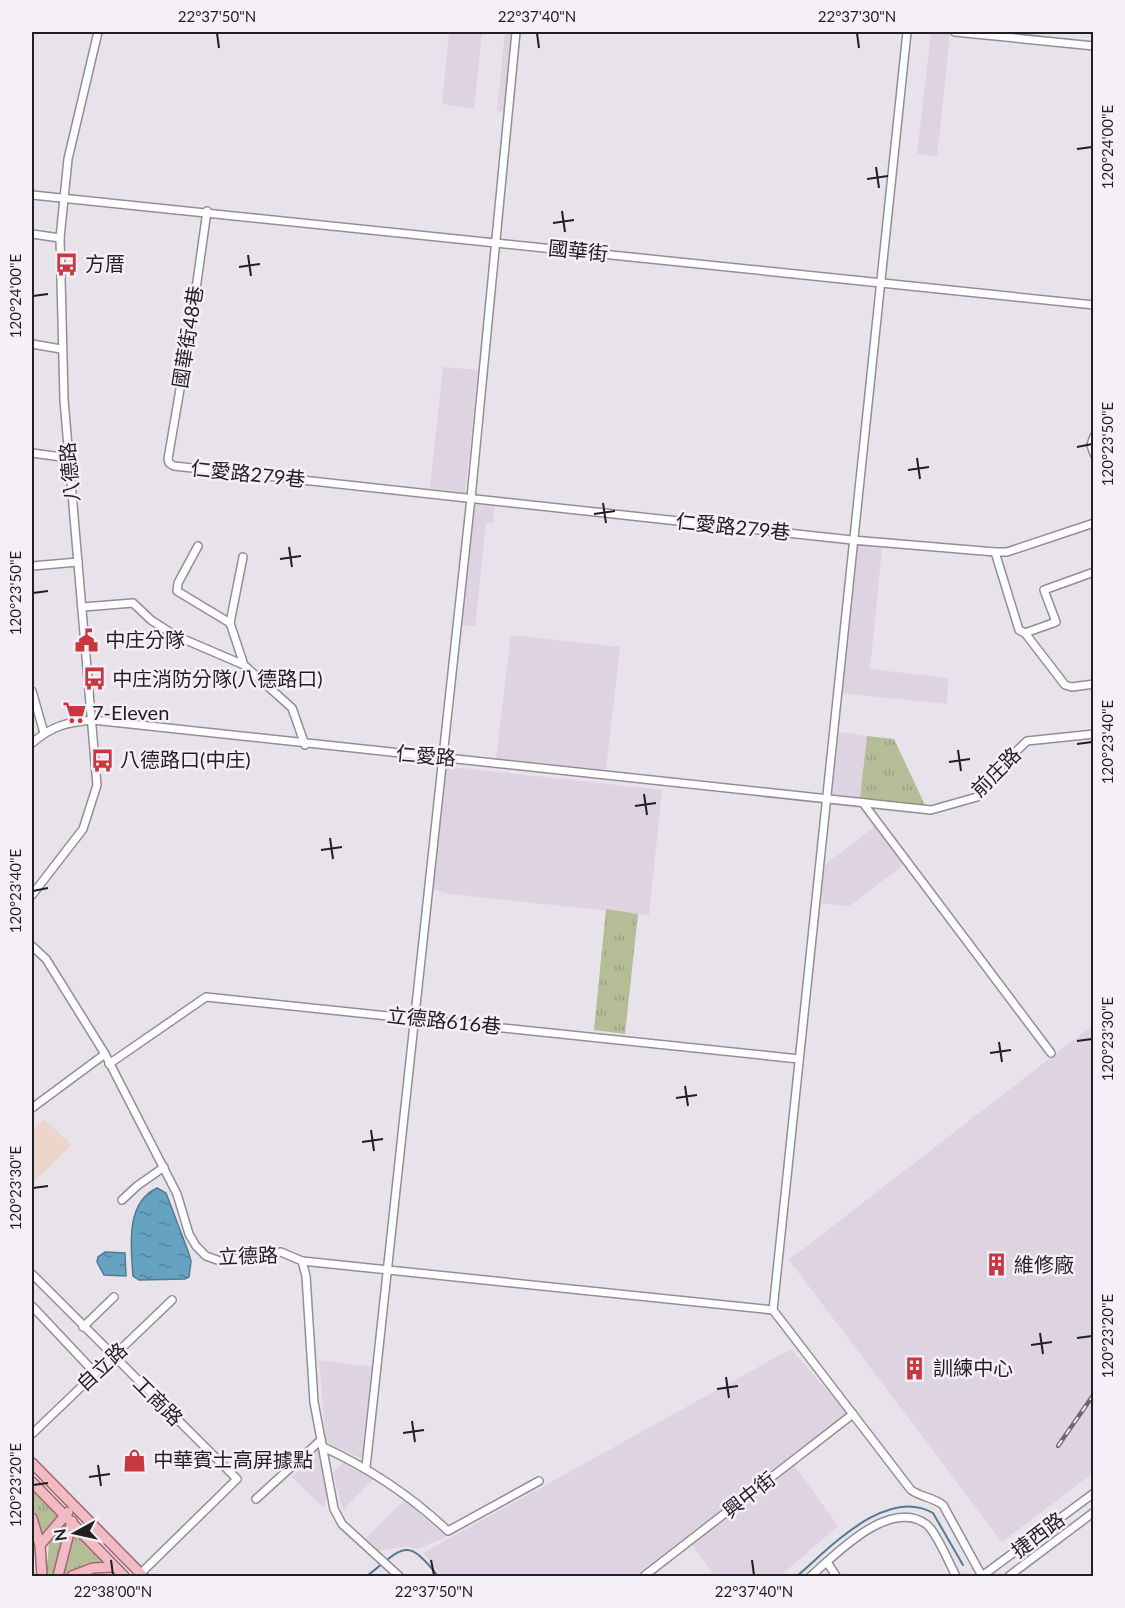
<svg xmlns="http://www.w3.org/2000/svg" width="1125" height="1608" viewBox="0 0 1125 1608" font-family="Lato,'Noto Sans TC',sans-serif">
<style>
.built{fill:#ddd3e1}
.education{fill:#edd5cb}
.grass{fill:url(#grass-tufts)}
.water{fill:url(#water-ripples);stroke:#517b92;stroke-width:1.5}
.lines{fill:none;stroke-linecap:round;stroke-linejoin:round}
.stream{stroke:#517b92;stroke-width:2}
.minor-casing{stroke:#938e95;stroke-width:10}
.major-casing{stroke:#a26771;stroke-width:12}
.minor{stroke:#fff;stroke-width:7}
.major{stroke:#f1bbc4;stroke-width:9}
.rail-casing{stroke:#6c686d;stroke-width:4.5}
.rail{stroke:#f5eff8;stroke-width:2;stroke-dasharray:7;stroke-linecap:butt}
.ticks{fill:none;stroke:#211f22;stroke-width:2}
.labels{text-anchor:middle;stroke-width:5;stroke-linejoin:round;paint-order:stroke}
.street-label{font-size:20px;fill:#211f22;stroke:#f5eff8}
.poi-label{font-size:20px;fill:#211f22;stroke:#f5eff8;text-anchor:start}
.neatline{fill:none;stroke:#211f22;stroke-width:2}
.ticks-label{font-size:15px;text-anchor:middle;fill:#211f22}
</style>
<defs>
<pattern id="grass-tufts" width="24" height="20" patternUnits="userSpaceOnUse" patternTransform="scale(1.5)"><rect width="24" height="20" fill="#b4bd96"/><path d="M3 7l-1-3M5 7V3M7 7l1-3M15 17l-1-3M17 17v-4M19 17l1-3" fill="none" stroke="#9aa281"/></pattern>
<pattern id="water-ripples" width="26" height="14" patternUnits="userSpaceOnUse" patternTransform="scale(1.5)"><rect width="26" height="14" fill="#66a3c2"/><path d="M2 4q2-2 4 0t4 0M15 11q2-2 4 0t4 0" fill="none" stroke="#54849d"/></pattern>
</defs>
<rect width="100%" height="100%" fill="#e8e2ea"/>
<g class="built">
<polygon points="449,32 482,32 474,109 442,104"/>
<polygon points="505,32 517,32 508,112 497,111"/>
<polygon points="931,33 950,34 937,157 917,154"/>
<polygon points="443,367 478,370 465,492 430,488"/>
<polygon points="473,504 495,506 493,523 486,523 475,626 460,625"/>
<polygon points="855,544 882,548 870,669 948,678 947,704 841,693"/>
<polygon points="511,635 620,647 606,770 496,758"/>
<polygon points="839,732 867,736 860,798 832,794"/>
<polygon points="445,766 662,790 649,915 449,894 433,889"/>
<polygon points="875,826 906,863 849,906 821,903 824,866"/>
<polygon points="1093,1025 1093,1473 1002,1542 789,1260"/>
<polygon points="791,1349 848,1414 634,1576 442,1576 423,1553"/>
<polygon points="319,1360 372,1367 362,1459 326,1442"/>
<polygon points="319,1449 327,1495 324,1508 292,1477"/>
<polygon points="343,1463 373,1479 343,1510 333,1472"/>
<polygon points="793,1464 838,1526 780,1576 715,1576 692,1545"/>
<polygon points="405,1500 446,1537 419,1549 406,1546 379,1551 366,1538"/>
</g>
<polygon class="education" points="44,1119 72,1145 32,1184 32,1131"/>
<g class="grass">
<polygon points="867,736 894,739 925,805 860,798"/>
<polygon points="606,909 638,914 625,1034 594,1030"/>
<polygon points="32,1487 58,1515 41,1535 32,1503"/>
<polygon points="63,1521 67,1524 53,1576 46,1576 49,1542"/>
<polygon points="74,1531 107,1564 91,1564 62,1576"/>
</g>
<g class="water">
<path d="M157,1188L166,1193L188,1251L191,1261L189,1277L185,1279L139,1280L133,1276C131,1247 125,1203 157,1188Z"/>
<polygon points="105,1252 125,1253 126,1276 104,1275 97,1262 98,1257"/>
</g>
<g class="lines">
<g class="stream">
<path d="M367,1576C404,1547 406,1536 438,1576"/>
<path d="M797,1576C829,1549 886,1486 933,1513L963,1565"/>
</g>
<defs>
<g id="minor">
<path d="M907,32L773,1310L911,1490C921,1497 932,1497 943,1505L982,1576"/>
<polyline points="955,32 1094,46"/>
<polyline points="32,195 1094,305"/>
<polyline points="207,211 190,331 168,459 169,463 174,466 852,540 995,552 1007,552 1094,523"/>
<polyline points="32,234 60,238"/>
<polyline points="32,344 61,349"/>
<polyline points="1094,436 1091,445 1094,454"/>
<polyline points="32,453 69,458"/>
<polyline points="198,546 178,583 177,591 230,623"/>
<polyline points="995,552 1019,630 1025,633 1065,685 1072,687 1094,684"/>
<polyline points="243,557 230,623 244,665"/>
<polyline points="32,566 78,562"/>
<polyline points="83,607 133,603 151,620 174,635 244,665 292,708 305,745"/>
<polyline points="1025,633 1056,622 1044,590 1094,572"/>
<polyline points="32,691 44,733"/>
<path d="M32,743C52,726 67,722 93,720L931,810L977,797L1006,761L1027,741L1094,734"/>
<polyline points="863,803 1051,1053"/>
<polyline points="32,895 83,829 97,785 64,400 60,238 68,159 98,32"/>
<polyline points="32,946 46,959 105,1054 177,1194 189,1234 196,1246 206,1256 220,1261 281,1252 302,1261 306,1276 314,1402 334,1509 342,1524 399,1576"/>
<polyline points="109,1064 206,997 799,1059"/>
<polyline points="32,1108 105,1054"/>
<polyline points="122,1200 137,1186 164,1167"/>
<polyline points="302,1261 773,1310"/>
<polyline points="32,1274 237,1479 138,1576"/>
<polyline points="32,1306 95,1373"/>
<polyline points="83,1327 114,1297"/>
<polyline points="32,1434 172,1300"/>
<path d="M323,1447C371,1469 410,1495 448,1531L539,1481"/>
<polyline points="366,1467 471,498 516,32"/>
<polyline points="256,1499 321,1440"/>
<polyline points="827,1562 836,1576"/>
<polyline points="644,1576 853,1414"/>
<path d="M811,1576C836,1554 889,1498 926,1524C936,1531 950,1565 956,1576"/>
<polyline points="982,1576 1094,1493"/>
<polyline points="1009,1576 1094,1512"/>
</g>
<g id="major">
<polyline points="32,1463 143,1576"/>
<polyline points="32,1482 124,1576"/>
<polyline points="32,1518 40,1545 42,1576"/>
<polyline points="40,1545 68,1512"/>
<polyline points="58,1576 72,1521"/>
<polyline points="72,1576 93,1568 114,1567"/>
</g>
</defs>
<use href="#minor" class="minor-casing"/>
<use href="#major" class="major-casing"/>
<use href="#minor" class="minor"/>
<use href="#major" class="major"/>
<defs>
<polyline id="rail" points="1058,1446 1094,1394"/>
</defs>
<use href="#rail" class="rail-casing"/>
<use href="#rail" class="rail"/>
</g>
<path class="ticks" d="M217,33L219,48M537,33L539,48M857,33L859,48M1077,149L1092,147M876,167L879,188M867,179L888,176M562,211L565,232M553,223L574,220M248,255L251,276M239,267L260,264M33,296L48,294M1077,447L1092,444M917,458L920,479M908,470L929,467M603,503L606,523M594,514L615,511M289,547L292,567M280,559L301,556M33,593L48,591M1077,744L1092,742M958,750L961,771M949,762L970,759M644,794L647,815M635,806L656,803M330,838L333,859M321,850L342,847M33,891L48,888M1077,1041L1092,1039M999,1042L1002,1062M990,1053L1011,1050M685,1086L688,1106M676,1098L697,1095M371,1130L374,1151M362,1142L383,1139M33,1188L48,1186M1040,1333L1043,1354M1077,1338L1092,1336M1031,1345L1052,1342M726,1377L729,1398M717,1389L738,1386M412,1421L415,1442M403,1433L424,1430M98,1465L101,1486M89,1477L110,1474M33,1485L48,1483M111,1560L113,1575M431,1560L434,1575M752,1560L754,1575"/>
<defs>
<symbol id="bus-bare" viewBox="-9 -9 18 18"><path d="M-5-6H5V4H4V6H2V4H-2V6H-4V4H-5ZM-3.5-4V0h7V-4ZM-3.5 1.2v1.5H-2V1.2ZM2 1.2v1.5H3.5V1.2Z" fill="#c7373d" stroke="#f5eff8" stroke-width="2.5" paint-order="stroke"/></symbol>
<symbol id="civic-bare" viewBox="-9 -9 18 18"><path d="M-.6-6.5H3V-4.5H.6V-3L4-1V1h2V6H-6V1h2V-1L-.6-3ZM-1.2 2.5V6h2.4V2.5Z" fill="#c7373d" stroke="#f5eff8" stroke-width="2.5" paint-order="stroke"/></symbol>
<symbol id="supermarket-bare" viewBox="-9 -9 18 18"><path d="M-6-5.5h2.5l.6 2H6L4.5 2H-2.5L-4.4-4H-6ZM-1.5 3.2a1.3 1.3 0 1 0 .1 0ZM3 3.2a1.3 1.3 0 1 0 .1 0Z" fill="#c7373d" stroke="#f5eff8" stroke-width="2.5" paint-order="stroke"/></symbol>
<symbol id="building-bare" viewBox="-9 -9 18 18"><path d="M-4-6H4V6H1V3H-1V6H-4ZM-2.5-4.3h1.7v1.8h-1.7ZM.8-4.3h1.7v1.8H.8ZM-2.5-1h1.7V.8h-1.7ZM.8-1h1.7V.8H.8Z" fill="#c7373d" stroke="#f5eff8" stroke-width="2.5" paint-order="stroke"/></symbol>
<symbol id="shop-bare" viewBox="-9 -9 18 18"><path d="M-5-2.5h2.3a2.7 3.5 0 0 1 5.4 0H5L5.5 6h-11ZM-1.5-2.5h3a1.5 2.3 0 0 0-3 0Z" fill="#c7373d" stroke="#f5eff8" stroke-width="2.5" paint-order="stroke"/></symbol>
</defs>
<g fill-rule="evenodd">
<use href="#bus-bare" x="50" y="248" width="33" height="33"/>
<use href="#civic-bare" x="70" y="624" width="33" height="33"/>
<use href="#bus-bare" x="78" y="662" width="33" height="33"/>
<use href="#supermarket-bare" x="58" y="696" width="33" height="33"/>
<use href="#bus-bare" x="86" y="744" width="33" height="33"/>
<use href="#building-bare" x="980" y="1248" width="33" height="33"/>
<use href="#building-bare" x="898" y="1352" width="33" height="33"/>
<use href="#shop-bare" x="118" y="1444" width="33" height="33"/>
</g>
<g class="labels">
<g class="street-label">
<text transform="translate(578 251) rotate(6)" y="7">國華街</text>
<text transform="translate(188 337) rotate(-81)" y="7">國華街48巷</text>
<text transform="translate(70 472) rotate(-95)" y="7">八德路</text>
<text transform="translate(248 474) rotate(6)" y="7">仁愛路279巷</text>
<text transform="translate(733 527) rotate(6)" y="7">仁愛路279巷</text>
<text transform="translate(426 756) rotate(5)" y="7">仁愛路</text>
<text transform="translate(996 772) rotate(-45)" y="7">前庄路</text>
<text transform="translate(444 1021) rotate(6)" y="7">立德路616巷</text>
<text transform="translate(248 1256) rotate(-2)" y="7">立德路</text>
<text transform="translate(102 1367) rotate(-43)" y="7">自立路</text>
<text transform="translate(158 1401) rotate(45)" y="7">工商路</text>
<text transform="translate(749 1495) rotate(-38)" y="7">興中街</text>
<text transform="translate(1038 1535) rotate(-37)" y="7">捷西路</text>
</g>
<g class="poi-label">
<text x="85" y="271">方厝</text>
<text x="105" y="647">中庄分隊</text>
<text x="112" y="686">中庄消防分隊(八德路口)</text>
<text x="92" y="720">7-Eleven</text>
<text x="120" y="767">八德路口(中庄)</text>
<text x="1014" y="1272">維修廠</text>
<text x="933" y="1375">訓練中心</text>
<text x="153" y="1467">中華賓士高屏據點</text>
</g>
</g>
<rect width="1125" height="1608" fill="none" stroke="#f5eff8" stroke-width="66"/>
<g transform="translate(75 1533) rotate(262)" stroke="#f5eff8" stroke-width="4.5" paint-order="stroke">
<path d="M0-4.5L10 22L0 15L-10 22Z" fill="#211f22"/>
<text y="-9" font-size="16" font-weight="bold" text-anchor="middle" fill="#211f22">N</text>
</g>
<rect x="33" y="33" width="1059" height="1542" class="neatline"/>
<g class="ticks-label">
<text x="217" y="22">22°37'50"N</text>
<text x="537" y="22">22°37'40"N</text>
<text x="857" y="22">22°37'30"N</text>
<text transform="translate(1108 147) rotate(-90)" y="5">120°24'00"E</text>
<text transform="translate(16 296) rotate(-90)" y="5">120°24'00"E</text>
<text transform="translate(1108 444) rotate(-90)" y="5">120°23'50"E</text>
<text transform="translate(16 593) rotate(-90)" y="5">120°23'50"E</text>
<text transform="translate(1108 742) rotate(-90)" y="5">120°23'40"E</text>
<text transform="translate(16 891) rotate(-90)" y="5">120°23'40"E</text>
<text transform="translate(1108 1039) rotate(-90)" y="5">120°23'30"E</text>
<text transform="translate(16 1188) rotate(-90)" y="5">120°23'30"E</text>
<text transform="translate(1108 1336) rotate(-90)" y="5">120°23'20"E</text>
<text transform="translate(16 1485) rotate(-90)" y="5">120°23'20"E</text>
<text x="113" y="1597">22°38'00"N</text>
<text x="434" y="1597">22°37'50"N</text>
<text x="754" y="1597">22°37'40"N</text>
</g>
</svg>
